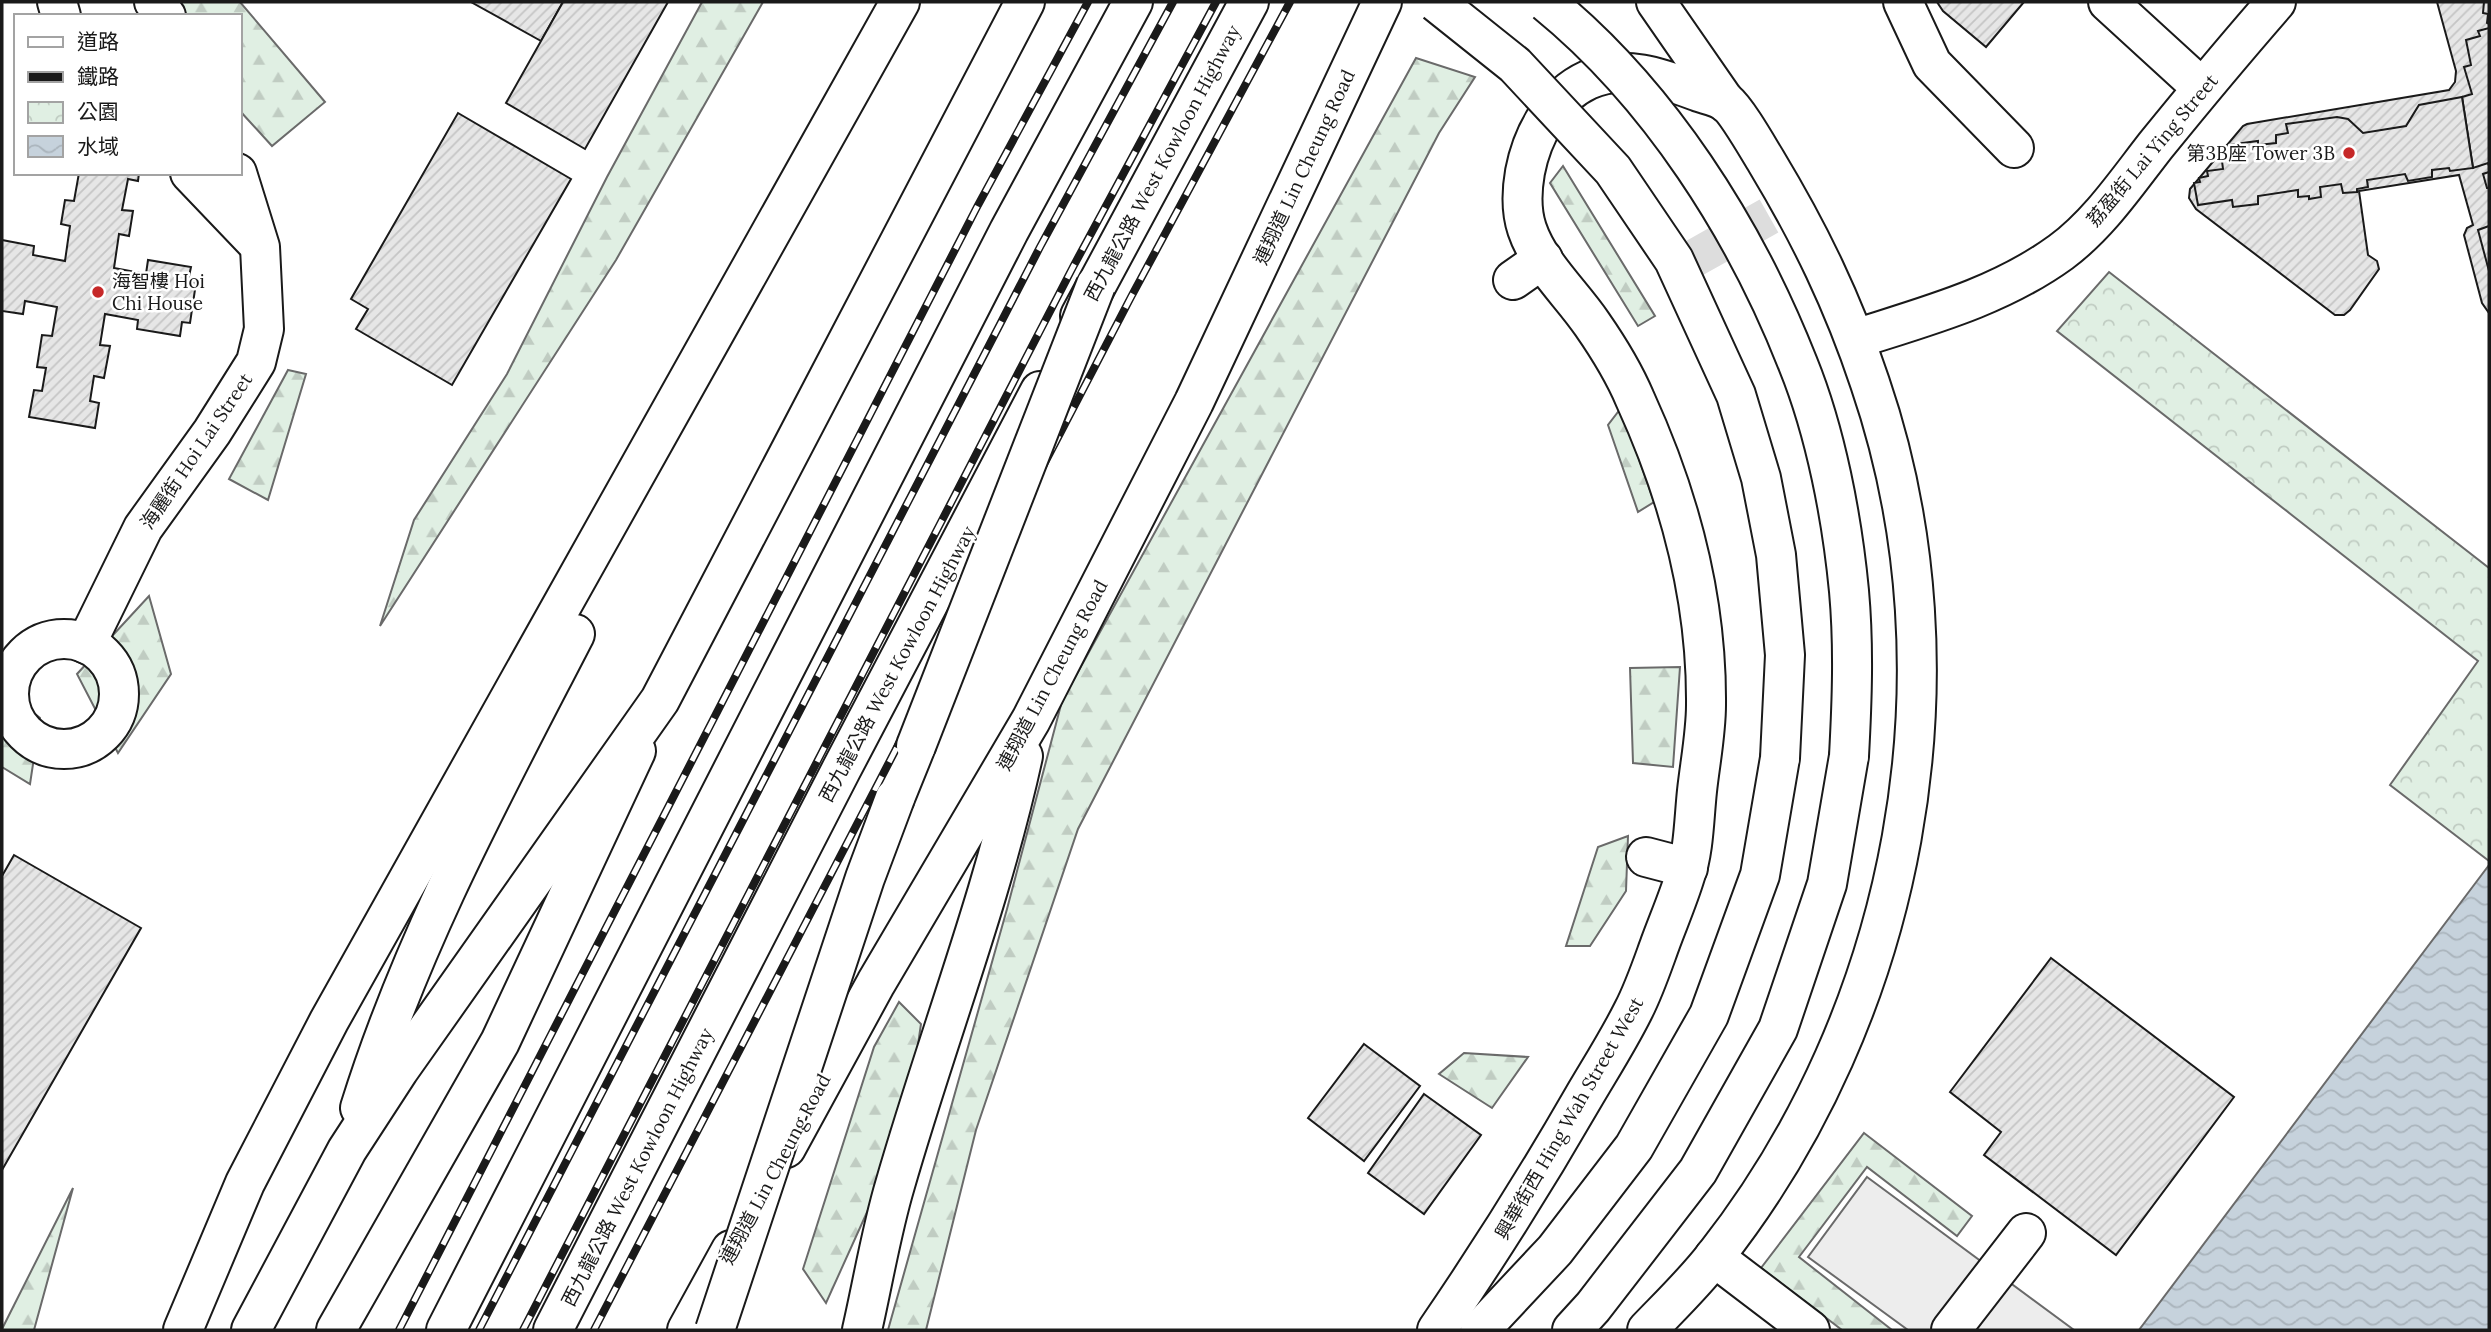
<svg xmlns="http://www.w3.org/2000/svg" width="2491" height="1332" viewBox="0 0 2491 1332" font-family="Lora,'Noto Sans TC',serif">
<style>
.forest{fill:url(#forest-firs);stroke:#6a6a6a;stroke-width:2}
.park{fill:url(#park-crowns);stroke:#6a6a6a;stroke-width:2}
.parking{fill:#ededed;stroke:#6a6a6a;stroke-width:2}
.water{fill:url(#water-waves);stroke:#6a6a6a;stroke-width:2}
.building{fill:url(#building-hatch);stroke:#1a1a1a;stroke-width:2}
.lines{fill:none;stroke-linecap:round;stroke-linejoin:round}
.minor-tunnel{stroke:#ddd;stroke-width:38;stroke-dasharray:38 19;stroke-linecap:butt}
.minor-casing{stroke:#1a1a1a;stroke-width:42}
.major-casing{stroke:#1a1a1a;stroke-width:42}
.highway-casing{stroke:#1a1a1a;stroke-width:42}
.minor{stroke:#fff;stroke-width:38}
.major{stroke:#fff;stroke-width:38}
.highway{stroke:#fff;stroke-width:38}
.rail-casing{stroke:#1a1a1a;stroke-width:8}
.rail{stroke:#fff;stroke-width:5;stroke-dasharray:16;stroke-linecap:butt}
.minor-bridge-casing{stroke:#1a1a1a;stroke-width:42;stroke-linecap:butt}
.highway-bridge-casing{stroke:#1a1a1a;stroke-width:42;stroke-linecap:butt}
.minor-bridge{stroke:#fff;stroke-width:38}
.highway-bridge{stroke:#fff;stroke-width:38}
.poi-dot{fill:#c62828;stroke:#fff;stroke-width:2.5}
.labels{text-anchor:middle;stroke-width:5;stroke-linejoin:round;paint-order:stroke}
.street-label{font-size:19px;fill:#1a1a1a;stroke:#fff}
.poi-label{font-size:19px;fill:#1a1a1a;stroke:#fff;text-anchor:end}
</style>
<defs>
<pattern id="forest-firs" width="22" height="20" patternUnits="userSpaceOnUse" patternTransform="scale(1.75)"><rect width="22" height="20" fill="#e0efe3"/><path d="M5 1l3.5 6h-7zM16 11l3.5 6h-7z" fill="#c0ccc2"/></pattern>
<pattern id="park-crowns" width="20" height="18" patternUnits="userSpaceOnUse" patternTransform="scale(1.75)"><rect width="20" height="18" fill="#e0efe3"/><path d="M2 6a3 3 0 1 1 6 0M12 15a3 3 0 1 1 6 0" fill="none" stroke="#c0ccc2"/></pattern>
<pattern id="water-waves" width="16" height="10" patternUnits="userSpaceOnUse" patternTransform="scale(1.75)"><rect width="16" height="10" fill="#c6d2dc"/><path d="M0 5q4-4 8 0t8 0" fill="none" stroke="#aab4bc"/></pattern>
<pattern id="building-hatch" width="6" height="6" patternUnits="userSpaceOnUse" patternTransform="scale(1.75)"><rect width="6" height="6" fill="#e6e6e6"/><path d="M-1 1l2-2M0 6l6-6M5 7l2-2" fill="none" stroke="#c5c5c5"/></pattern>
</defs>
<rect width="100%" height="100%" fill="#fff"/>
<g class="forest">
<polygon points="138,2 240,2 325,102 272,146 240,111 240,16 151,16"/>
<polygon points="702,2 763,2 616,260 380,626 414,520 507,374 607,177"/>
<polygon points="1416,58 1475,77 1439,133 1078,829 976,1130 926,1330 888,1330 1007,909 1062,701"/>
<polygon points="1563,166 1655,316 1638,326 1550,183"/>
<polygon points="288,370 306,374 268,500 229,479"/>
<polygon points="1621,408 1654,502 1638,512 1608,425"/>
<polygon points="149,596 171,674 118,753 77,674"/>
<polygon points="1680,667 1673,767 1633,763 1630,668"/>
<polygon points="2,688 40,718 30,784 2,767"/>
<polygon points="1628,836 1626,891 1590,946 1566,946 1598,847"/>
<polygon points="899,1002 921,1024 909,1106 882,1179 826,1303 803,1269 874,1047"/>
<polygon points="1464,1053 1528,1057 1492,1108 1439,1074"/>
<polygon points="1864,1133 1972,1216 1957,1236 1867,1167 1799,1257 1892,1330 1842,1330 1761,1268"/>
<polygon points="73,1188 34,1330 2,1330 2,1329"/>
</g>
<polygon class="park" points="2109,272 2489,568 2489,861 2390,785 2478,661 2057,331"/>
<polygon class="parking" points="1867,1177 2074,1330 1908,1330 1808,1257"/>
<polygon class="water" points="2489,864 2489,1330 2139,1330 2489,865"/>
<g class="building">
<polygon points="471,2 563,2 541,41"/>
<polygon points="563,2 668,2 585,149 506,103"/>
<polygon points="1937,2 2024,2 1986,47 1943,11"/>
<polygon points="2437,2 2489,2 2489,313 2482,303 2464,235 2467,228 2473,225 2459,175 2359,191 2368,255 2377,261 2379,269 2350,310 2344,315 2335,315 2196,209 2189,198 2190,189 2243,126 2247,124 2449,90 2455,82 2456,71"/>
<polygon points="2484,2 2489,2 2489,24 2487,23 2488,14 2483,13"/>
<polygon points="2489,28 2489,166 2488,163 2473,168 2462,97 2472,94 2464,67 2471,65 2466,40 2480,36 2478,31"/>
<polygon points="2462,97 2473,168 2450,171 2449,168 2432,170 2432,177 2408,181 2405,174 2367,180 2368,187 2357,189 2357,192 2343,193 2341,184 2320,187 2321,197 2309,199 2309,196 2298,197 2298,190 2258,196 2258,204 2233,207 2232,200 2198,205 2194,183 2200,182 2199,178 2208,176 2207,171 2223,169 2222,161 2230,160 2227,145 2258,141 2258,145 2276,143 2276,135 2288,133 2286,124 2337,117 2348,119 2363,133 2406,126 2419,105"/>
<polygon points="458,113 571,179 452,385 356,329 368,309 351,299"/>
<polygon points="2489,172 2489,188 2487,188 2483,174"/>
<polygon points="79,173 139,173 138,181 128,179 122,210 133,211 129,236 119,234 114,268 146,274 148,260 191,267 188,281 196,283 190,323 182,322 180,336 137,329 138,320 105,314 100,345 110,346 104,378 94,376 90,401 99,403 95,428 29,417 34,390 42,391 46,368 37,367 42,335 52,336 57,307 25,301 23,314 2,311 2,240 34,246 33,255 65,261 70,226 61,224 65,200 74,201"/>
<polygon points="2489,226 2489,271 2478,230"/>
<polygon points="14,855 141,928 2,1170 2,876"/>
<polygon points="2051,958 2234,1097 2116,1255 1984,1155 2001,1132 1950,1092"/>
<polygon points="1364,1044 1420,1086 1364,1161 1308,1118"/>
<polygon points="1424,1094 1481,1135 1424,1214 1368,1173"/>
</g>
<g class="lines">
<polyline class="minor-tunnel" points="1691,260 1769,216"/>
<defs>
<g id="minor">
<polyline points="57,2 61,16"/>
<polyline points="154,2 166,16"/>
<polyline points="1903,2 1932,64 2014,148"/>
<polyline points="2108,2 2202,88"/>
<polyline points="190,173 254,240"/>
<polyline points="1513,280 1543,259"/>
<path d="M1855,339C1927,316 1999,297 2061,252C2099,224 2127,182 2156,145C2195,97 2235,49 2276,2"/>
<circle cx="64" cy="694" r="55"/>
<polyline points="86,644 143,528 212,432 256,362 264,329 260,247 237,173"/>
<polyline points="1646,857 1688,868"/>
<polyline points="1714,1257 1810,1330"/>
<path d="M1437,1330C1489,1254 1537,1178 1583,1098C1600,1069 1618,1041 1633,1011C1644,990 1652,966 1660,944C1668,922 1678,899 1685,876C1694,850 1694,819 1697,791C1700,763 1706,733 1706,705C1707,599 1679,495 1635,399C1624,373 1608,347 1592,324C1571,293 1539,265 1527,229C1521,211 1522,189 1525,172C1532,135 1553,96 1588,80C1624,63 1664,79 1699,92C1708,95 1718,97 1726,102C1737,111 1758,148 1766,161C1810,234 1843,302 1870,383C1970,675 1906,1014 1715,1256C1695,1282 1670,1306 1647,1330"/>
<polyline points="1480,1330 1555,1250 1634,1147 1709,1015 1760,875 1780,758"/>
<polyline points="1572,1330 1593,1307 1698,1171 1778,1029 1827,884 1849,756"/>
<polyline points="1951,1330 2026,1233"/>
</g>
<polyline id="major" points="336,1330 500,1042 636,751"/>
<g id="highway">
<polyline points="1656,2 1726,103"/>
<polyline points="1080,316 1249,2"/>
<polyline points="895,798 916,746"/>
<path d="M360,1108C412,941 495,789 575,634"/>
<polyline points="786,1148 876,983 1031,720 1194,402 1382,2"/>
<polyline points="183,1330 245,1183 329,1021 900,2"/>
<polyline points="251,1330 347,1150 399,1070 660,700 1025,2"/>
<polyline points="446,1330 1009,231 1133,2"/>
<polyline points="553,1330 841,770 1040,391"/>
<polyline points="687,1330 731,1250"/>
<path d="M862,1330C873,1282 881,1232 895,1185C936,1042 991,902 1023,756"/>
</g>
</defs>
<use href="#minor" class="minor-casing"/>
<use href="#major" class="major-casing"/>
<use href="#highway" class="highway-casing"/>
<use href="#minor" class="minor"/>
<use href="#major" class="major"/>
<use href="#highway" class="highway"/>
<defs>
<g id="rail">
<polyline points="399,1330 977,207 1088,2"/>
<polyline points="479,1330 1040,247 1173,2"/>
<polyline points="523,1330 1073,267 1216,2"/>
<polyline points="594,1330 1131,297 1290,2"/>
</g>
</defs>
<use href="#rail" class="rail-casing"/>
<use href="#rail" class="rail"/>
<defs>
<g id="minor-bridge">
<polyline points="1436,2 1515,65 1613,170 1674,260 1736,395 1761,478 1776,555 1785,655 1780,758"/>
<path d="M1546,2C1659,94 1745,229 1798,364C1826,433 1842,518 1849,591C1854,646 1852,701 1849,756"/>
</g>
<g id="highway-bridge">
<polyline points="916,746 1096,285"/>
<polyline points="715,1330 865,878 895,798"/>
</g>
</defs>
<use href="#minor-bridge" class="minor-bridge-casing"/>
<use href="#highway-bridge" class="highway-bridge-casing"/>
<use href="#minor-bridge" class="minor-bridge"/>
<use href="#highway-bridge" class="highway-bridge"/>
</g>
<g class="poi-dot">
<circle cx="2349" cy="153" r="7"/>
<circle cx="98" cy="292" r="7"/>
</g>
<g class="labels">
<g class="street-label">
<text transform="translate(2152 150) rotate(-50)" y="7">荔盈街 Lai Ying Street</text>
<text transform="translate(1162 163) rotate(-62)" y="7">西九龍公路 West Kowloon Highway</text>
<text transform="translate(1304 167) rotate(-65)" y="7">連翔道 Lin Cheung Road</text>
<text transform="translate(196 451) rotate(-56)" y="7">海麗街 Hoi Lai Street</text>
<text transform="translate(897 664) rotate(-62)" y="7">西九龍公路 West Kowloon Highway</text>
<text transform="translate(1052 675) rotate(-62)" y="7">連翔道 Lin Cheung Road</text>
<text transform="translate(1569 1118) rotate(-60)" y="7">興華街西 Hing Wah Street West</text>
<text transform="translate(637 1167) rotate(-63)" y="7">西九龍公路 West Kowloon Highway</text>
<text transform="translate(775 1169) rotate(-62)" y="7">連翔道 Lin Cheung Road</text>
</g>
<g class="poi-label">
<text x="2335" y="160">第3B座 Tower 3B</text>
<text x="112" y="288" text-anchor="start">海智樓 Hoi<tspan x="112" dy="22">Chi House</tspan></text>
</g>
</g>
<rect width="2491" height="1332" fill="none" stroke="#1a1a1a" stroke-width="7"/>
<rect x="14" y="14" width="228" height="161" fill="#ffffff" stroke="#a3a3a3" stroke-width="2"/>
<rect x="28" y="37" width="35" height="10" fill="#ffffff" stroke="#a3a3a3" stroke-width="2"/>
<text x="77" y="49" font-size="21" fill="#1a1a1a">道路</text>
<rect x="28" y="72" width="35" height="10" fill="#1a1a1a" stroke="#a3a3a3" stroke-width="2"/>
<text x="77" y="84" font-size="21" fill="#1a1a1a">鐵路</text>
<rect x="28" y="102" width="35" height="21" fill="url(#park-crowns)" stroke="#a3a3a3" stroke-width="2"/>
<text x="77" y="119" font-size="21" fill="#1a1a1a">公園</text>
<rect x="28" y="136" width="35" height="21" fill="url(#water-waves)" stroke="#a3a3a3" stroke-width="2"/>
<text x="77" y="154" font-size="21" fill="#1a1a1a">水域</text>
</svg>
